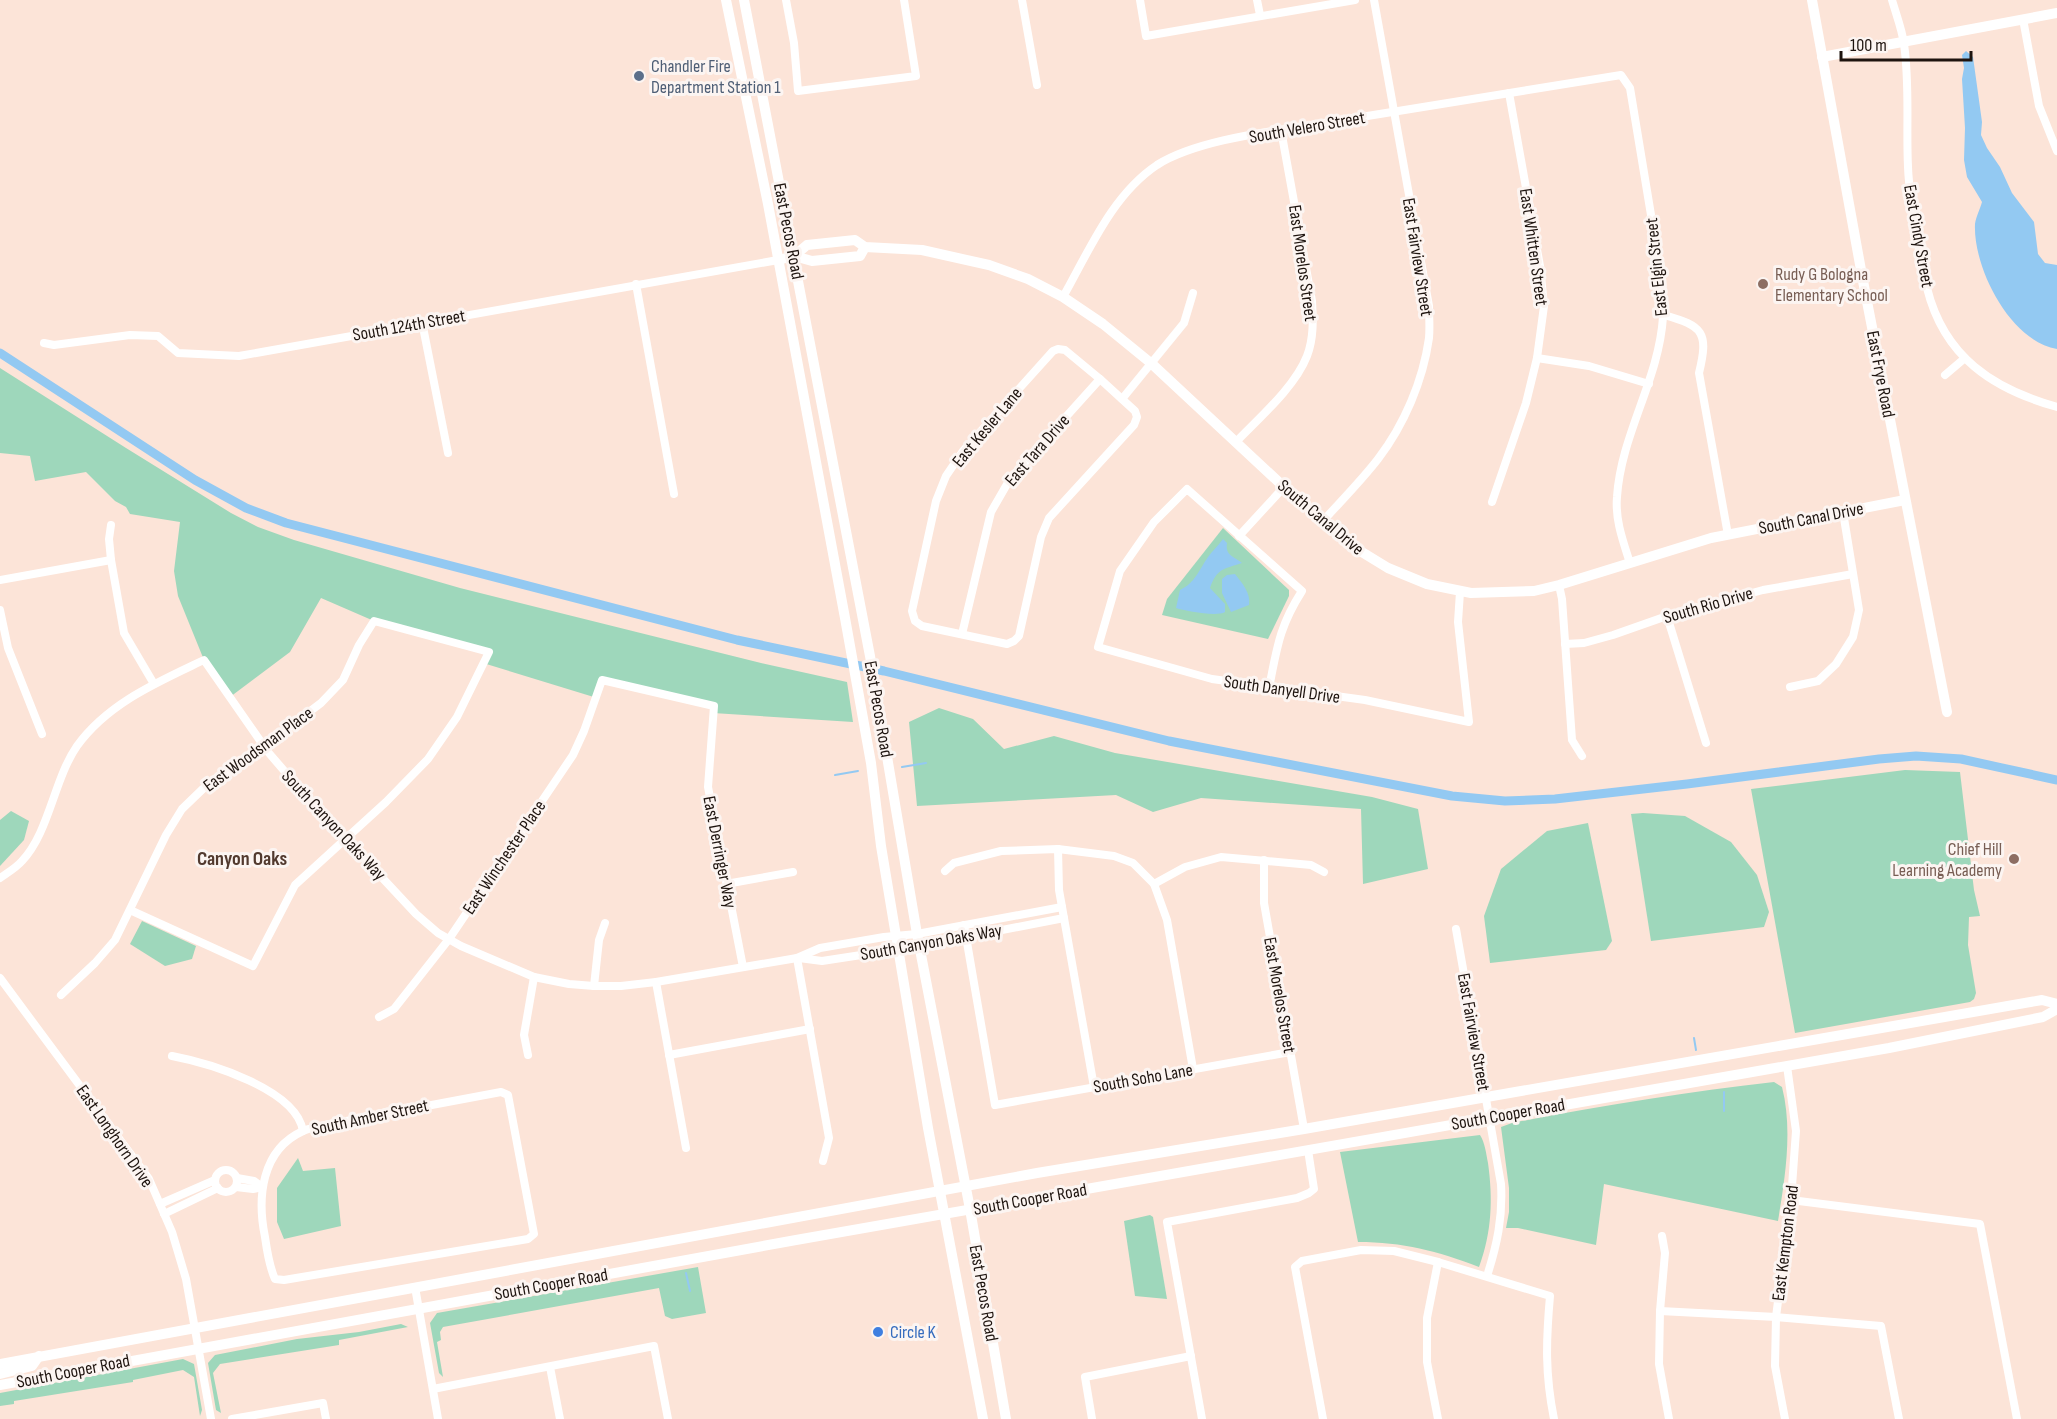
<svg xmlns="http://www.w3.org/2000/svg" width="2057" height="1419" viewBox="0 0 2057 1419" font-family="'Sofia Sans Condensed',sans-serif">
<style>
.green{fill:#9ed7bb}
.water{fill:#93c9f2}
.lines{fill:none;stroke-linecap:round;stroke-linejoin:round}
.stream{stroke:#93c9f2;stroke-width:2}
.canal{stroke:#93c9f2;stroke-width:9}
.street{stroke:#fff;stroke-width:8}
.secondary{stroke:#fff;stroke-width:10}
.service-dot{fill:#5c6f8a;stroke:#fcf5f2;stroke-width:2}
.education-dot{fill:#8d6e63;stroke:#fcf5f2;stroke-width:2}
.shop-dot{fill:#3f7fe0;stroke:#fcf5f2;stroke-width:2}
.labels{text-anchor:middle;stroke-width:6;stroke-linejoin:round;paint-order:stroke}
.service-label{font-size:18px;fill:#4e5e75;stroke:#fcf5f2;text-anchor:start}
.street-label{font-size:18px;fill:#1e140f;stroke:#fcf5f2}
.education-label{font-size:18px;fill:#785e54;stroke:#fcf5f2;text-anchor:start}
.shop-label{font-size:18px;fill:#366cbe;stroke:#fcf5f2;text-anchor:start}
.neighbourhood-label{font-size:20px;font-weight:bold;fill:#523a2f;stroke:#fcf5f2}
</style>
<rect width="100%" height="100%" fill="#fce4d8"/>
<g class="green">
<polygon points="0,368 126,448 231,513 258,527 294,540 460,588 761,663 847,682 853,722 713,713 714,706 602,680 597,698 483,663 489,652 374,621 321,598 290,652 230,697 204,660 178,596 174,571 180,522 130,514 126,507 115,501 86,472 35,481 30,456 0,453"/>
<polygon points="1223,528 1289,590 1289,596 1268,639 1162,615 1167,599"/>
<polygon points="939,708 973,719 1004,749 1054,736 1115,753 1372,797 1418,809 1428,869 1363,884 1361,809 1201,798 1153,812 1116,795 917,806 909,722"/>
<polygon points="1905,770 1960,772 1974,890 1980,916 1969,917 1968,945 1976,993 1974,999 1970,1002 1795,1033 1751,789"/>
<polygon points="11,811 29,821 24,840 0,866 0,820"/>
<polygon points="1643,813 1685,816 1731,842 1757,875 1769,912 1764,927 1651,941 1631,814"/>
<polygon points="1588,823 1612,941 1606,950 1490,963 1484,916 1501,869 1547,831"/>
<polygon points="142,921 196,946 192,959 165,966 130,944"/>
<path d="M1774,1082L1782,1087C1793,1130 1785,1178 1778,1221L1604,1184L1596,1245L1518,1228H1506L1509,1212V1188L1501,1127L1512,1123C1599,1106 1686,1092 1774,1082Z"/>
<path d="M1480,1135C1485,1143 1486,1153 1488,1163C1493,1199 1492,1232 1479,1267C1437,1251 1403,1242 1358,1242L1340,1152Z"/>
<polygon points="298,1158 303,1171 335,1168 341,1226 284,1239 277,1222 277,1188"/>
<polygon points="1150,1215 1153,1217 1167,1299 1135,1296 1124,1221"/>
<polygon points="698,1267 706,1313 672,1319 665,1316 659,1288 443,1327 440,1332 441,1340 437,1342 443,1377 439,1373 430,1323 437,1313"/>
<polygon points="401,1324 408,1327 339,1340 339,1345 220,1364 213,1373 221,1413 216,1410 208,1363 215,1355 297,1339 359,1332"/>
<polygon points="183,1359 194,1364 202,1410 200,1416 194,1377 183,1370 133,1380 133,1382 14,1401 14,1404 0,1406 0,1393"/>
</g>
<g class="water">
<path d="M1966,51L1973,57L1982,122L1981,135L1987,148L2000,167L2012,193L2034,222L2038,254L2045,263L2057,265V349C2010,341 1973,268 1975,224C1976,217 1980,209 1982,202L1967,177L1964,160L1965,128L1962,79L1964,68L1962,55Z"/>
<path d="M1223,539L1227,543C1225,556 1234,556 1242,563C1224,569 1217,568 1210,588L1225,604V612C1217,617 1185,611 1176,608L1180,590C1195,583 1199,570 1208,557C1212,551 1218,546 1223,539Z"/>
<path d="M1235,574C1242,583 1251,593 1249,605L1231,612L1222,593V579L1227,575Z"/>
</g>
<g class="lines">
<g class="stream">
<polyline points="902,767 926,763"/>
<polyline points="835,775 858,771"/>
<polyline points="1694,1038 1696,1050"/>
<polyline points="1724,1092 1724,1111"/>
<polyline points="686,1273 690,1291"/>
</g>
<polyline class="canal" points="0,353 195,480 246,508 286,523 737,640 884,671 1169,741 1452,796 1505,801 1555,799 1687,784 1879,759 1916,756 1961,759 2057,780"/>
<g class="street">
<polyline points="786,0 794,43 798,91 916,76 904,0"/>
<polyline points="1022,0 1037,85"/>
<polyline points="1140,0 1146,36 1355,0"/>
<polyline points="1257,0 1260,15"/>
<path d="M1892,0C1896,14 1902,29 1904,44C1910,85 1906,126 1908,167C1909,194 1914,221 1919,248C1922,261 1924,275 1927,288C1944,357 1993,389 2057,407"/>
<polyline points="2023,19 2039,106 2057,151"/>
<polyline points="636,284 674,494"/>
<path d="M1063,297C1089,251 1112,195 1157,165C1198,139 1276,131 1324,123C1423,107 1522,91 1621,75L1630,88C1638,134 1645,181 1653,227C1658,256 1665,287 1663,317C1659,380 1621,434 1617,497C1615,520 1623,541 1630,563"/>
<path d="M1664,315C1703,326 1709,332 1699,373L1728,535"/>
<polyline points="422,322 448,453"/>
<polyline points="44,343 54,345 130,335 158,336 178,353 239,356 778,260"/>
<polygon points="1058,349 1065,350 1100,379 1135,411 1137,417 1134,425 1049,518 1041,537 1019,636 1014,641 1007,644 922,626 915,621 912,611 936,501 946,476 963,451 1053,351"/>
<polyline points="1537,358 1589,366 1649,384"/>
<polyline points="1945,375 1965,358"/>
<polyline points="1122,399 1184,323 1193,293"/>
<path d="M1236,442C1259,418 1295,387 1307,356C1314,338 1313,319 1312,301L1281,130"/>
<polyline points="1492,502 1526,403 1537,358 1544,306 1540,266 1509,93"/>
<path d="M1323,521C1341,501 1361,481 1378,459C1404,425 1423,381 1429,338C1430,327 1429,316 1429,306L1374,0"/>
<polyline points="111,525 109,539 111,560 124,633 154,684"/>
<polyline points="1239,536 1284,487"/>
<polyline points="0,580 111,560"/>
<polyline points="1559,585 1562,599 1572,740 1582,756"/>
<polyline points="0,610 8,648 42,734"/>
<polyline points="1667,616 1706,743"/>
<polyline points="962,634 991,512 1010,479 1100,379"/>
<polyline points="1565,644 1584,643 1613,635 1667,616 1763,590 1853,574"/>
<polyline points="1790,687 1818,681 1836,664 1853,637 1859,610 1843,512"/>
<path d="M1269,688C1277,648 1279,627 1302,591L1187,489L1154,522L1120,571L1098,647L1212,679L1365,700L1469,722L1458,622L1460,592"/>
<polyline points="1058,849 1059,890 1094,1087"/>
<polyline points="1264,860 1264,903 1304,1129"/>
<polyline points="945,871 954,863 1001,851 1058,849 1114,856 1133,863 1154,884 1167,920 1193,1069"/>
<path d="M0,878C7,873 16,868 22,861C49,833 54,779 77,746C108,703 158,682 204,660L268,752L305,795L416,914L438,933L461,946L534,977L569,984L594,986H621L656,982L797,958L820,948L884,937L917,934L1062,907"/>
<polyline points="726,884 793,872"/>
<polyline points="1154,884 1185,867 1221,857 1311,865 1324,872"/>
<polyline points="964,925 995,1105 1290,1052"/>
<path d="M1456,929L1501,1184C1503,1217 1497,1245 1487,1276"/>
<polyline points="797,958 829,1138 823,1161"/>
<polyline points="799,958 822,961 920,946 1064,918"/>
<polyline points="0,978 149,1179 172,1232 186,1279 211,1419"/>
<polyline points="656,982 686,1148"/>
<polyline points="594,986 599,940 605,923"/>
<polyline points="61,995 95,963 115,940 166,835 182,809 210,782 264,746 321,703 343,680 359,645 374,621 489,652 457,717 428,759 386,802 295,885 253,966 130,910"/>
<polyline points="379,1017 394,1009 449,939 573,755 584,731 602,680 714,706 708,787 743,967"/>
<polyline points="528,1055 524,1035 534,977"/>
<polyline points="669,1055 810,1029"/>
<path d="M172,1056C209,1063 296,1089 303,1131"/>
<path d="M501,1092L508,1095L534,1234L528,1239L284,1280L275,1279C269,1266 267,1251 265,1237C257,1198 261,1150 303,1131C309,1128 318,1127 325,1125Z"/>
<circle cx="226" cy="1181" r="11"/>
<polyline points="236,1187 253,1189 262,1187 254,1181 237,1178"/>
<polyline points="1791,1200 1980,1224 2017,1419"/>
<polyline points="160,1204 215,1180"/>
<polyline points="164,1214 218,1188"/>
<polyline points="1662,1236 1665,1253 1660,1311 1659,1364 1669,1419"/>
<polyline points="415,1287 438,1419"/>
<polyline points="1660,1311 1776,1317 1881,1326 1899,1419"/>
<polyline points="550,1367 560,1419"/>
<polyline points="433,1389 654,1346 668,1419"/>
<polyline points="232,1419 323,1403 326,1419"/>
<polyline points="1092,1419 1085,1377 1191,1356"/>
<polyline points="1202,1419 1167,1222 1297,1198 1309,1193 1314,1189 1308,1150"/>
<path d="M1323,1419L1295,1267L1302,1261L1361,1250L1394,1251L1438,1262L1550,1296C1546,1341 1545,1374 1554,1419"/>
<polyline points="1438,1419 1427,1362 1427,1318 1438,1262"/>
<polyline points="1785,1419 1775,1366 1776,1317 1791,1200 1796,1131 1787,1066"/>
</g>
<g class="secondary">
<polyline points="726,0 768,204 845,618 871,763 881,846 928,1128 983,1419"/>
<polyline points="744,0 870,656 917,934 970,1209 1006,1419"/>
<polyline points="1812,0 1863,281 1947,712"/>
<polyline points="1822,57 2057,13"/>
<polyline points="794,256 807,245 855,240 865,247 922,250 989,265 1028,279 1063,297 1103,324 1152,364 1284,487 1352,546 1388,568 1427,584 1471,593 1534,591 1559,585 1711,538 1905,500"/>
<polyline points="778,260 794,256 812,261 860,256 865,247"/>
<polyline points="0,1364 1037,1173 1304,1129 2042,1000 2057,1004"/>
<polyline points="0,1374 32,1366 39,1356"/>
<polyline points="0,1385 796,1240 1889,1048 2043,1017 2057,1009"/>
</g>
</g>
<circle class="service-dot" cx="639" cy="76" r="6"/>
<g class="education-dot">
<circle cx="1763" cy="284" r="6"/>
<circle cx="2014" cy="859" r="6"/>
</g>
<circle class="shop-dot" cx="878" cy="1332" r="6"/>
<g class="labels">
<g class="service-label">
<text x="651" y="72">Chandler Fire<tspan x="651" dy="21">Department Station 1</tspan></text>
</g>
<g class="street-label">
<text transform="translate(1307 127) rotate(-10)" y="6">South Velero Street</text>
<text transform="translate(789 231) rotate(79)" y="6">East Pecos Road</text>
<text transform="translate(1919 236) rotate(80)" y="6">East Cindy Street</text>
<text transform="translate(1534 247) rotate(82)" y="6">East Whitten Street</text>
<text transform="translate(1418 257) rotate(81)" y="6">East Fairview Street</text>
<text transform="translate(1303 263) rotate(82)" y="6">East Morelos Street</text>
<text transform="translate(1656 267) rotate(-96)" y="6">East Elgin Street</text>
<text transform="translate(409 325) rotate(-10)" y="6">South 124th Street</text>
<text transform="translate(1881 374) rotate(79)" y="6">East Frye Road</text>
<text transform="translate(987 427) rotate(-50)" y="6">East Kesler Lane</text>
<text transform="translate(1037 450) rotate(-49)" y="6">East Tara Drive</text>
<text transform="translate(1321 517) rotate(40)" y="6">South Canal Drive</text>
<text transform="translate(1811 518) rotate(-11)" y="6">South Canal Drive</text>
<text transform="translate(1708 605) rotate(-16)" y="6">South Rio Drive</text>
<text transform="translate(1282 689) rotate(8)" y="6">South Danyell Drive</text>
<text transform="translate(879 709) rotate(80)" y="6">East Pecos Road</text>
<text transform="translate(258 749) rotate(-36)" y="6">East Woodsman Place</text>
<text transform="translate(334 825) rotate(47)" y="6">South Canyon Oaks Way</text>
<text transform="translate(720 852) rotate(79)" y="6">East Derringer Way</text>
<text transform="translate(504 857) rotate(-56)" y="6">East Winchester Place</text>
<text transform="translate(931 942) rotate(-10)" y="6">South Canyon Oaks Way</text>
<text transform="translate(1280 995) rotate(80)" y="6">East Morelos Street</text>
<text transform="translate(1474 1032) rotate(80)" y="6">East Fairview Street</text>
<text transform="translate(1143 1078) rotate(-10)" y="6">South Soho Lane</text>
<text transform="translate(1508 1114) rotate(-10)" y="6">South Cooper Road</text>
<text transform="translate(370 1117) rotate(-12)" y="6">South Amber Street</text>
<text transform="translate(115 1136) rotate(55)" y="6">East Longhorn Drive</text>
<text transform="translate(1030 1199) rotate(-10)" y="6">South Cooper Road</text>
<text transform="translate(1785 1243) rotate(-83)" y="6">East Kempton Road</text>
<text transform="translate(551 1284) rotate(-10)" y="6">South Cooper Road</text>
<text transform="translate(984 1293) rotate(80)" y="6">East Pecos Road</text>
<text transform="translate(73 1371) rotate(-11)" y="6">South Cooper Road</text>
</g>
<g class="education-label">
<text x="1775" y="280">Rudy G Bologna<tspan x="1775" dy="21">Elementary School</tspan></text>
<text x="2002" y="855" text-anchor="end">Chief Hill<tspan x="2002" dy="21">Learning Academy</tspan></text>
</g>
<g class="shop-label">
<text x="890" y="1338">Circle K</text>
</g>
<g class="neighbourhood-label">
<text x="242" y="865">Canyon Oaks</text>
</g>
</g>
<path d="M1841 51v9h130v-9" fill="none" stroke="#1e140f" stroke-width="3"/>
<text x="1850" y="51" font-size="18" fill="#1e140f" stroke="#fcf5f2" stroke-width="4.5" paint-order="stroke">100 m</text>
</svg>
